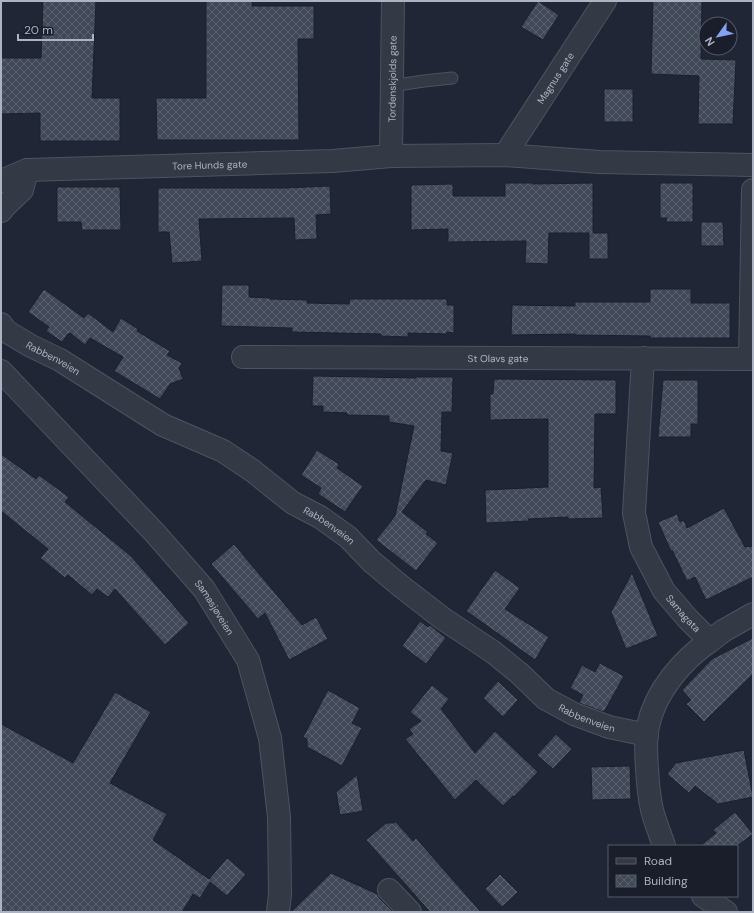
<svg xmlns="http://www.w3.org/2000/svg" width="754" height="913" viewBox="0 0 754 913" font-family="'DM Sans',sans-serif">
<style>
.building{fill:url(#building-cross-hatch);stroke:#1b202c}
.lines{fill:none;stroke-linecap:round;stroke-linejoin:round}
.service-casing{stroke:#4e5360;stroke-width:13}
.minor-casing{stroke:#4e5360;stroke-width:24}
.service{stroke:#333945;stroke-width:11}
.minor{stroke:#333945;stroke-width:22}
.labels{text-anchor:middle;stroke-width:3.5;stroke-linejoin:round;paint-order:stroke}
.street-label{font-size:10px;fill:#adb3c2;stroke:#191e2a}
</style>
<defs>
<pattern id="building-cross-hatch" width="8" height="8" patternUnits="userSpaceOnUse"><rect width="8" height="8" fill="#414959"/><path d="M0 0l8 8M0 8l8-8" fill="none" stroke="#5a616f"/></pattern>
</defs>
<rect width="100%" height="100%" fill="#202635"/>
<g class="building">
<polygon points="43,1 96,1 92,98 120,98 120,141 40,141 40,113 1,114 1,58 41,58"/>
<polygon points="206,1 252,1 252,6 314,6 314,39 298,39 299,140 157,140 156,98 206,98"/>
<polygon points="538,1 559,15 543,40 521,27"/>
<polygon points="653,1 702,1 701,59 736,60 733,124 698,124 699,76 651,74"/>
<rect x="604" y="89" width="29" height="33"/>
<polygon points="505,183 533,183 533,184 593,183 593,233 608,233 608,259 589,259 589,233 549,233 548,264 525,263 526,241 448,242 448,229 411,230 411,185 453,184 453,196 505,196"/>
<polygon points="660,183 693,183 693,222 666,222 667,218 660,218"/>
<polygon points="330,186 331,214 316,215 317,239 295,240 294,218 199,219 202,261 172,263 169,232 158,232 158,188 285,188"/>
<polygon points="57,187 120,187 121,230 82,230 81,222 57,222"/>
<polygon points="701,222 723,222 724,246 701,246"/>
<polygon points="222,285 249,285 249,297 270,298 270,299 307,300 307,303 349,304 350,299 447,299 447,305 454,305 454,333 447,332 447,334 408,333 408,337 381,336 381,334 292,332 292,328 221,326"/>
<polygon points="44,289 84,318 88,313 113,332 121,318 138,329 137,331 170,351 167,355 182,363 179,368 183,379 170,384 160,399 114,371 123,357 90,338 85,345 70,333 69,334 68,334 62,342 46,331 49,327 28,312"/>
<polygon points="650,289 691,289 691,303 730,303 730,338 650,338 650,336 575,335 575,334 511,335 512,305 575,306 575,302 650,302"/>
<polygon points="313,376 416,378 416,377 453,377 452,412 442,412 441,451 453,453 446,485 426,480 402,512 428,532 426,534 438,543 416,571 376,540 395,516 414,426 389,422 389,416 347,415 347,413 323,412 323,406 312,406"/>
<polygon points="494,379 616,380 616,414 595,414 594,488 601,487 603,518 568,519 568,517 528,519 529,521 486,523 485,490 548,487 548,419 490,420 490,394 493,394"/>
<polygon points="663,380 698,380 698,424 691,424 691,437 658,437"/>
<polygon points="317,450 339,464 337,468 363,486 345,512 318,494 321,488 301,475"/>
<polygon points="1,454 36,479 39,475 69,497 65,502 131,556 189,623 165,645 115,589 108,597 97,589 92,595 68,575 65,578 40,558 48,549 1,511"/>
<polygon points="724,508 745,547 753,546 753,577 706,600 695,577 687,581 672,550 671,551 658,522 677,514 680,522 684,520 687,528"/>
<polygon points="234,544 302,625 316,617 328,639 289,660 265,613 258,619 211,564"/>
<polygon points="495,570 520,588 505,609 549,637 535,660 466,611"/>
<polygon points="632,573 658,636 626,649 611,612"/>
<polygon points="420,621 428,627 430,625 446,638 426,664 402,646"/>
<polygon points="753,638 753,674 704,722 686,704 691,700 682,690 712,659"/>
<polygon points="600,663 624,676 604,712 579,703 583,695 570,688 582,665 595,672"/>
<polygon points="498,681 518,700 503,717 483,698"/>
<polygon points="432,685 449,699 441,709 475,753 495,731 538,772 514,797 513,796 503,806 476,780 455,800 405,739 413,734 409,729 421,721 410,712"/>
<polygon points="328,690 360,708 352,723 362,728 342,766 307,747 307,739 303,737"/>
<polygon points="115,692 151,712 110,783 167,814 153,840 209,879 227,858 246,874 227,896 210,882 200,898 193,894 182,912 1,912 1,724 73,763"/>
<polygon points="556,734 572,749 553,769 537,755"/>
<polygon points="744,750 753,797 718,804 695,786 689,793 667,774 676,763"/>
<polygon points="630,766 631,799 592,800 591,767"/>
<polygon points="357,775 363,811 340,815 336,792"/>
<polygon points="735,812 753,834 737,846 700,846 716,833 713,830"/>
<polygon points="395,821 413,841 416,838 481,912 430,912 366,840 386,823 394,823"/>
<polygon points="331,873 377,894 380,899 393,912 291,912"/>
<polygon points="500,874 518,892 502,907 485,889"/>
</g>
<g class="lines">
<defs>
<polyline id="service" points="391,86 424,81 452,78"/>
<g id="minor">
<path id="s1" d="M505,155L605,1"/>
<path id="s2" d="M391,156L393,1"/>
<path id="s3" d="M1,181L27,170L333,161L391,156L505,155L599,162L753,165"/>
<polyline points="1,211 6,205 22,190 27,170"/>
<path id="s4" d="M1,324L6,331L31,346L60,360L163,425L223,451L253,471L293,503L320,517L348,537L372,562L402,587L442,618L493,652L519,673L546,699L574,714L609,727L647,735"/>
<path id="s5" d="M243,357L753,359"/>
<path id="s6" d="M643,358L634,513L641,547L664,591L688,619L710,641C682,660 655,692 648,726C645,739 646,755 647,769C648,784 649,802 654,817C657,827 661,836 664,846"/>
<polyline points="750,359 753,190"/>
<path id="s7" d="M1,371L154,532L204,589L248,660L270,738L279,817L280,894L278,912"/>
<polyline points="710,641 723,631 753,614"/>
<polyline points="389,890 410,912"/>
<polyline points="703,896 726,912"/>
</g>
</defs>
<use href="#service" class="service-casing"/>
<use href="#minor" class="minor-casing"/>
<use href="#service" class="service"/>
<use href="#minor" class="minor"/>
</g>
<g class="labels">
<g class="street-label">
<text dy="4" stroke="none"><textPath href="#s1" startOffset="92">Magnus gate</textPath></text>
<text dy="4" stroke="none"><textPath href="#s2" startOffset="77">Tordenskjolds gate</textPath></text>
<text dy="4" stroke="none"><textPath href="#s3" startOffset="211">Tore Hunds gate</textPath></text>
<text dy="4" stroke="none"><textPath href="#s4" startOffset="63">Rabbenveien</textPath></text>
<text dy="4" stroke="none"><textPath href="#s5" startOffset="255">St Olavs gate</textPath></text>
<text dy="4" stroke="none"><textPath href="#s4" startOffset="387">Rabbenveien</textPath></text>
<text dy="4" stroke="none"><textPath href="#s7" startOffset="319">Samasjøveien</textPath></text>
<text dy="4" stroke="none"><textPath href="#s6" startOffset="269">Samagata</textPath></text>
<text dy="4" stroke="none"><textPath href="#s4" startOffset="711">Rabbenveien</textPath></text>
</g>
</g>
<rect width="754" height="913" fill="none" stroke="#adb3c2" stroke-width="4"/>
<rect x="608" y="845" width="130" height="52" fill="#191e2a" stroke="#545a67"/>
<rect x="616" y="858" width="20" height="6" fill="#333945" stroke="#545a67"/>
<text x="644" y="865" font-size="12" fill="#adb3c2">Road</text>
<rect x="616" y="875" width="20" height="12" fill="url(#building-cross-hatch)" stroke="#545a67"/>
<text x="644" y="885" font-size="12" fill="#adb3c2">Building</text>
<g transform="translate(718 36) rotate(237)"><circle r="19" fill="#191e2a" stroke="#545a67"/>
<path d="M0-3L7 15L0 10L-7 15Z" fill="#83a0f2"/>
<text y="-6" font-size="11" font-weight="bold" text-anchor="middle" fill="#adb3c2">N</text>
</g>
<path d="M18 34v6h75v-6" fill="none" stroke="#adb3c2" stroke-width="2"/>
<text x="24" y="34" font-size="12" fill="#adb3c2" stroke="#191e2a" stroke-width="3" paint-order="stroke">20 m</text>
</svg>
